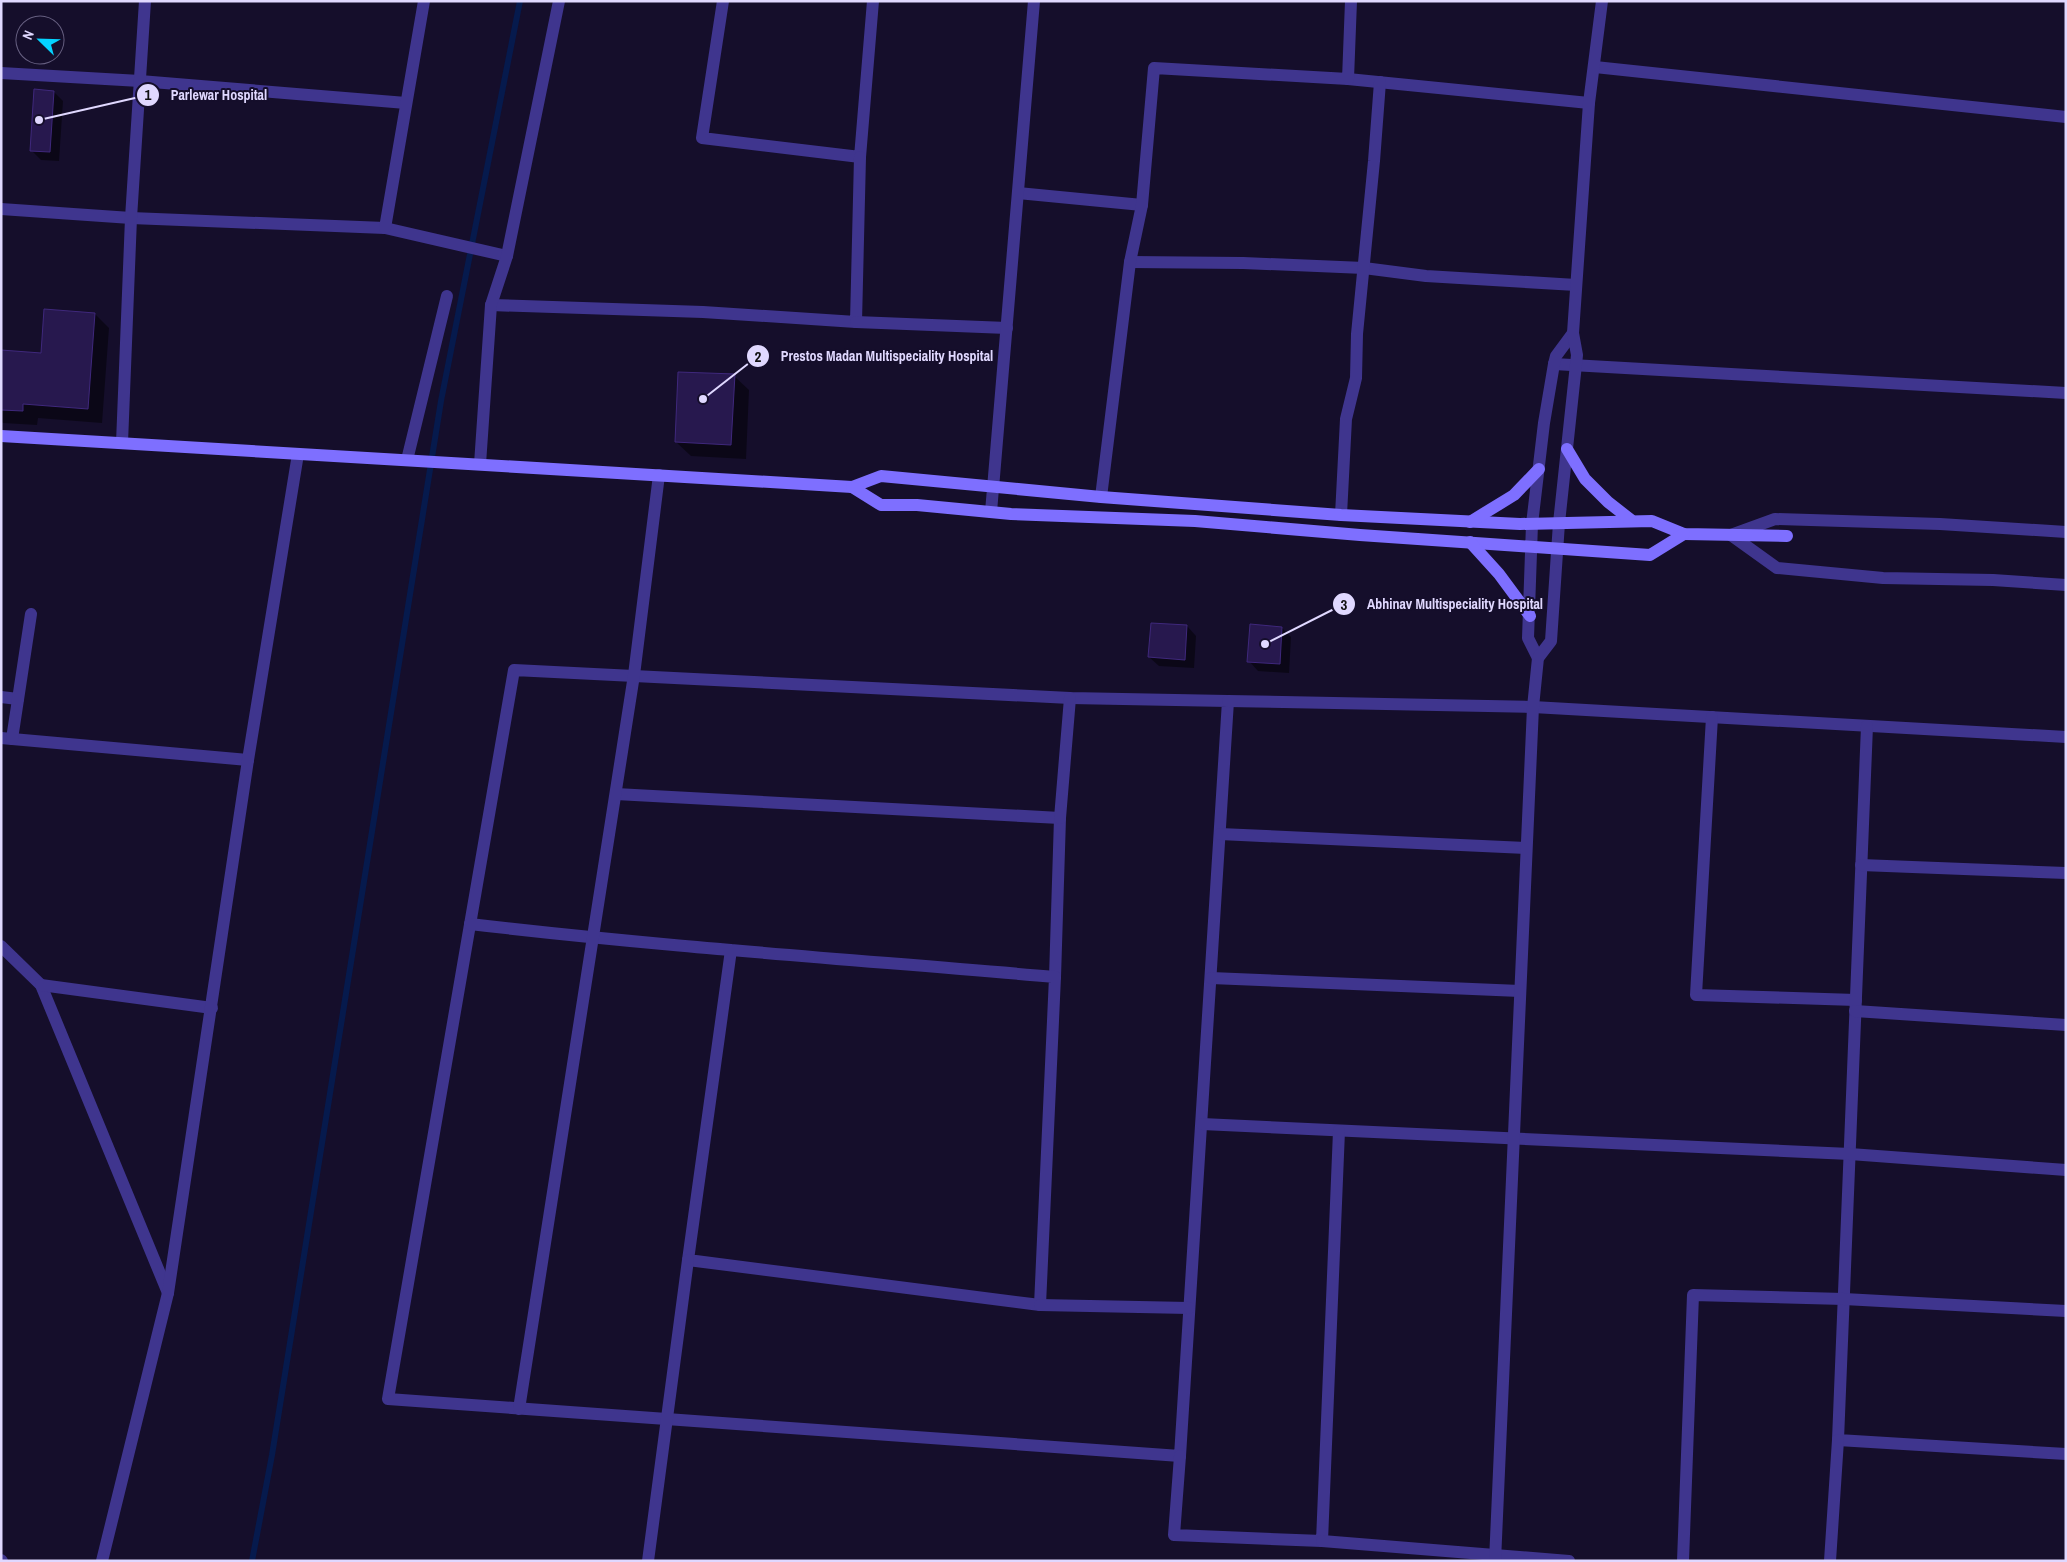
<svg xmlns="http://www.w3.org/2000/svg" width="2067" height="1562" viewBox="0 0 2067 1562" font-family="'Archivo Narrow',sans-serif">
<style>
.shadow{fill:#0007}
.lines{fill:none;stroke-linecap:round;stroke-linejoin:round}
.stream{stroke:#061a4d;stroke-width:6}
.building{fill:#27184e;stroke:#3f287c}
.minor{stroke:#3f358e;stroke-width:12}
.tertiary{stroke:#3f358e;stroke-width:12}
.secondary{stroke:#7e6fff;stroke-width:12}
.leader{fill:none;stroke:#e0d8ff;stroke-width:2}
.callout-dot{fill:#e0d8ff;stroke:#150e2b;stroke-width:2}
.mark-label{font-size:15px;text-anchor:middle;font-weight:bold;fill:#111}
.callout-label{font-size:14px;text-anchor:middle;font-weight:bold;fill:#e0d8ff;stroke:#150e2b;stroke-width:4;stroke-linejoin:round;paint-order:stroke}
</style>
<rect width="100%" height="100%" fill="#150e2b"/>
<g class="shadow">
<polygon points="54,92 63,101 59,161 41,160 31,150"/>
<polygon points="95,314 109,328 102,423 38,418 37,425 3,423 1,421 1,351 42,354"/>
<polygon points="734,376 749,390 746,459 691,456 676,442"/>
<polygon points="1187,626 1196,636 1194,668 1159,666 1149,657"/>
<polygon points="1282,628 1291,637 1289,673 1258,671 1249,661"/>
</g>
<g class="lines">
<polyline class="stream" points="252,1561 272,1455 441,401 520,1"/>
</g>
<g class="building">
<polygon points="34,89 54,91 50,152 30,151"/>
<polygon points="44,309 95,313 88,409 23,404 23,411 1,410 1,350 41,353"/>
<polygon points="678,372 735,374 731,445 675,442"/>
<polygon points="1151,623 1187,625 1185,660 1148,657"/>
<polygon points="1250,624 1282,627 1280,664 1247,662"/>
</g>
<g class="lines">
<g class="minor">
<polyline points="723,1 702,138 860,157 873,1"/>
<polyline points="1595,67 2066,117"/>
<polyline points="1,73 140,81 406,103"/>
<polyline points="1348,79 1589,103"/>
<polyline points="1018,193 1142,205"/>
<polyline points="1,209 131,218 385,228 507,256"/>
<polyline points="385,228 424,1"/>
<polyline points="1130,262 1243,263 1364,268 1426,276 1576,285"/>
<polyline points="491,305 703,312 856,322 860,157"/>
<polyline points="856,322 1007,328"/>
<polyline points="1554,364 2066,393"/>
<polyline points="122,443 131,218 145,1"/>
<polyline points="407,460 447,296"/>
<polyline points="1101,497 1130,262 1142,205 1154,68 1348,79 1351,1"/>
<polyline points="991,512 1034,1"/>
<polyline points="1341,515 1346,419 1356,378 1357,334 1374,161 1380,82"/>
<polyline points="1731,535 1777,568 1883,578 1993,580 2066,585"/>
<polygon points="514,670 1070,698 1228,701 1180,1456 388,1399"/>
<polyline points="1,697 18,699"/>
<polyline points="1228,701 1533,707 2066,737"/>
<polyline points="1712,717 1696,995 1856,1000"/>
<polyline points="1867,726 1838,1440 2066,1454"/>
<polyline points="1,738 248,760"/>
<polyline points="12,739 31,614"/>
<polyline points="616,794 1060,818 1055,977"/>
<polyline points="1060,818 1070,698"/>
<polyline points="1220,834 1526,848"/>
<polyline points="1861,865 2066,873"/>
<path d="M470,924C665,947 860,960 1055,977L1040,1305L688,1260L731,950"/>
<polyline points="1,946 41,985 168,1293"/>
<polyline points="1211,978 1520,991"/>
<polyline points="41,985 212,1008"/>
<polyline points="1855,1011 2066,1025"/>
<polyline points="1202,1124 1850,1154 2066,1170"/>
<polyline points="1040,1305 1189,1308"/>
<polyline points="519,1409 634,675 659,475"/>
<polyline points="1180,1456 1174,1535 1322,1541 1339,1131"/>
<polyline points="1322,1541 1569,1561"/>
<polyline points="102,1561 168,1293 248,760 298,454"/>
<polyline points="648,1561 688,1260"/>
<polyline points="1683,1561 1693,1295 1844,1299 2066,1311"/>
<polyline points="1830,1561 1838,1440"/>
</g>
<g class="tertiary">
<polyline points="480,464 491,305 507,256 559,1"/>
<polyline points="1731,535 1775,519 1940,524 2066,532"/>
<polyline points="1538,658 1528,638 1532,524 1544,423 1554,364 1556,356 1573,333"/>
<polyline points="1,1560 2,1561"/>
<polyline points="1495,1561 1533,707 1538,658 1551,641 1559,523 1577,355 1573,333 1589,103 1602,1"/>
</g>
<g class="secondary">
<polyline points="1,436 852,487 881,476 1101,497 1341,515 1520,524 1652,521 1684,534 1787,536"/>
<polyline points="1567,449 1585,479 1608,502 1631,520"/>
<polyline points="852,487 881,505 917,505 1011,514 1195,521 1360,535 1650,555 1684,534"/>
<polyline points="1470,522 1514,495 1539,469"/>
<polyline points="1470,542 1499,574 1530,616"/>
</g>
</g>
<path class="leader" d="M39 120L148 95M703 399L758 356M1265 644L1344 604"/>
<g class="callout-dot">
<circle cx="39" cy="120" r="5"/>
<circle cx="703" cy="399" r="5"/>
<circle cx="1265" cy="644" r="5"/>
<circle cx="148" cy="95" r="12"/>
<circle cx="758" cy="356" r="12"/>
<circle cx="1344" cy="604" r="12"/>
</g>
<g class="mark-label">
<text x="148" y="100">1</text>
<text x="758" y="362">2</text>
<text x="1344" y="610">3</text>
</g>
<g class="callout-label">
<text x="219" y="100">Parlewar Hospital</text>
<text x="887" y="361">Prestos Madan Multispeciality Hospital</text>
<text x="1455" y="609">Abhinav Multispeciality Hospital</text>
</g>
<rect width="2067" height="1562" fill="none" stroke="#e0d8ff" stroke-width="5"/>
<g transform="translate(40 40) rotate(293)"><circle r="24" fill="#150e2b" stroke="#665f80"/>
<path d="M0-4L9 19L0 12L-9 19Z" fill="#04d2ff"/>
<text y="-8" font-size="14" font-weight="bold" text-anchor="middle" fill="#e0d8ff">N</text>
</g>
</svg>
